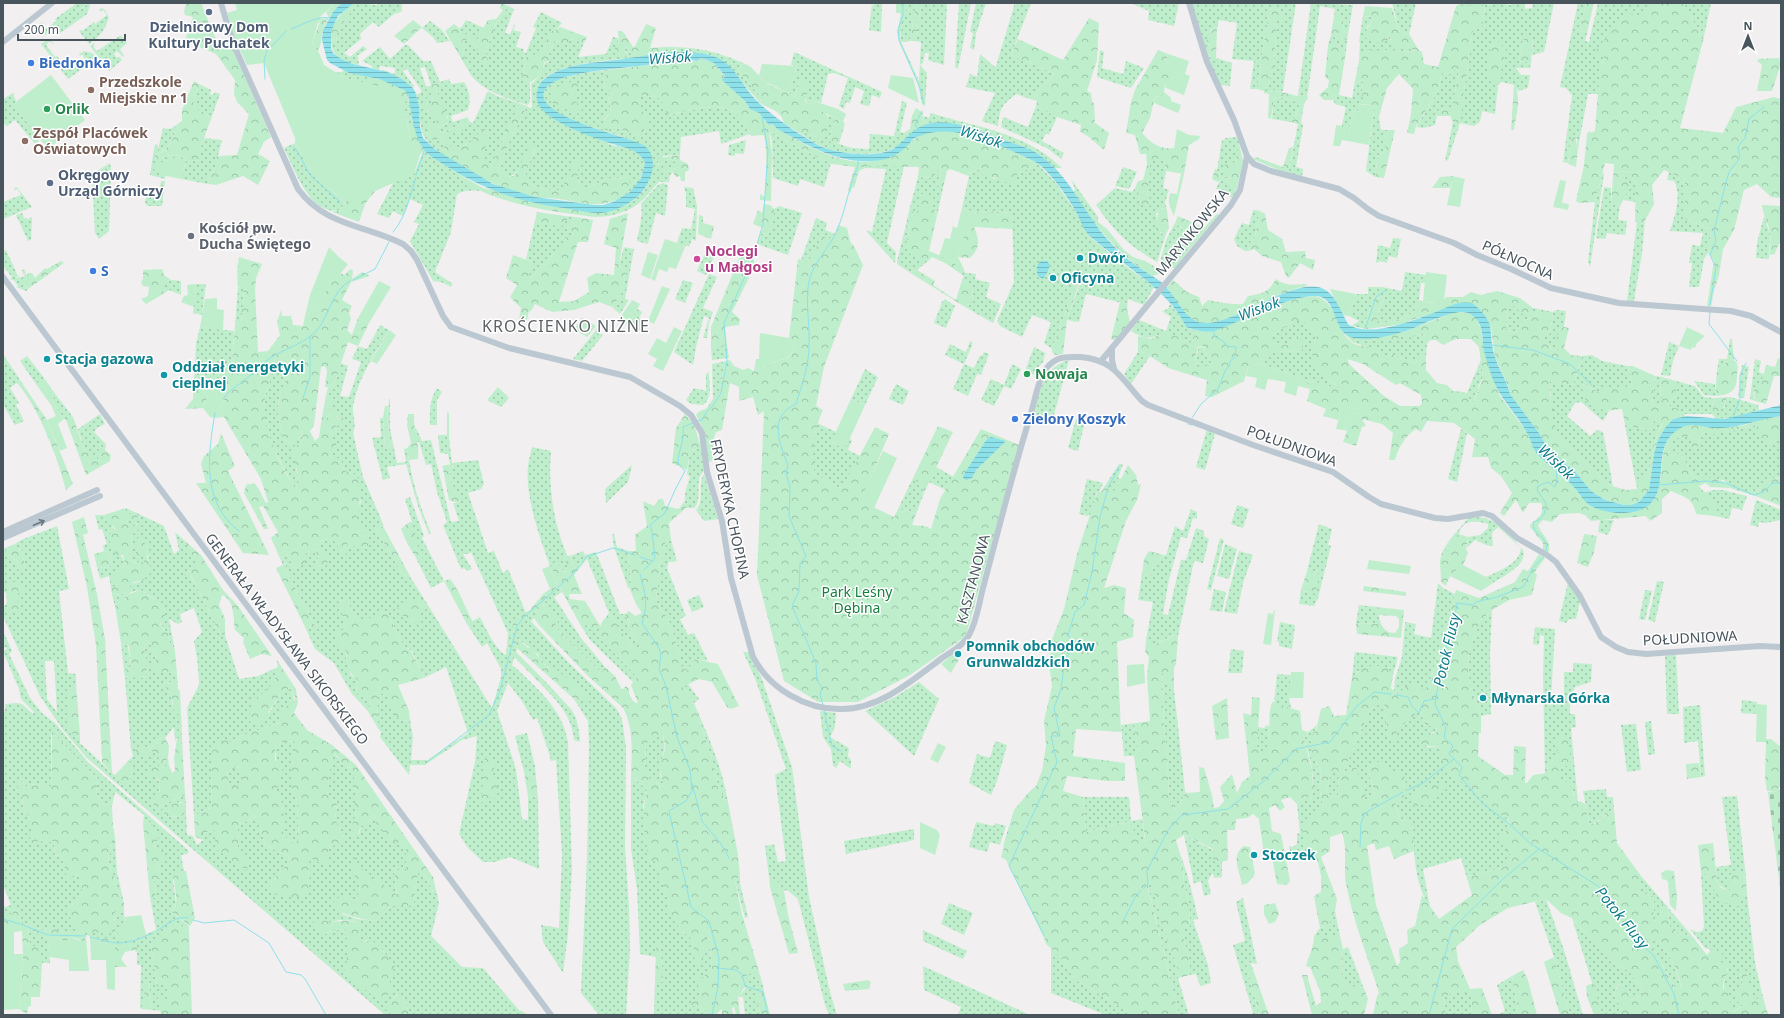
<svg xmlns="http://www.w3.org/2000/svg" width="1784" height="1018" viewBox="0 0 1784 1018" font-family="'Noto Sans',sans-serif">
<style>
.grass{fill:url(#grass-dots);fill-rule:evenodd}
.forest{fill:url(#forest-crowns);fill-rule:evenodd}
.cemetery{fill:url(#cemetery-stones)}
.garden{fill:#bfeecc}
.water{fill:url(#water-rules)}
.lines{fill:none;stroke-linecap:round;stroke-linejoin:round}
.stream{stroke:#8de1ea;stroke-width:1}
.secondary{stroke:#bbc8d1;stroke-width:6}
.oneway{stroke:#6a7880}
.service-dot{fill:#5c6f8a;stroke:#fff;stroke-width:1.5}
.shop-dot{fill:#3f7fe0;stroke:#fff;stroke-width:1.5}
.education-dot{fill:#8d6e63;stroke:#fff;stroke-width:1.5}
.leisure-dot{fill:#2e9e5b;stroke:#fff;stroke-width:1.5}
.worship-dot{fill:#6b7280;stroke:#fff;stroke-width:1.5}
.culture-dot{fill:#0f9aa8;stroke:#fff;stroke-width:1.5}
.hotel-dot{fill:#d1479c;stroke:#fff;stroke-width:1.5}
.labels{text-anchor:middle;stroke-width:3;stroke-linejoin:round;paint-order:stroke}
.service-label{font-size:14px;font-weight:bold;fill:#4e5e75;stroke:#fff}
.shop-label{font-size:14px;font-weight:bold;fill:#366cbe;stroke:#fff;text-anchor:start}
.education-label{font-size:14px;font-weight:bold;fill:#785e54;stroke:#fff;text-anchor:start}
.leisure-label{font-size:14px;font-weight:bold;fill:#27864d;stroke:#fff;text-anchor:start}
.worship-label{font-size:14px;font-weight:bold;fill:#5b616d;stroke:#fff;text-anchor:start}
.street-label{font-size:14px;fill:#48555d;stroke:#fff}
.hotel-label{font-size:14px;font-weight:bold;fill:#b23c85;stroke:#fff;text-anchor:start}
.culture-label{font-size:14px;font-weight:bold;fill:#0d838f;stroke:#fff;text-anchor:start}
.park-label{font-size:14px;fill:#197d40;stroke:#fff}
.water-label{font-size:15px;font-style:italic;fill:#0f7e8a;stroke:#fff}
.quarter-label{font-size:16px;letter-spacing:1px;fill:#5c6164;stroke:#fff}
</style>
<defs>
<pattern id="grass-dots" width="8" height="8" patternUnits="userSpaceOnUse"><rect width="8" height="8" fill="#bfeecc"/><path d="M2 2h.1M6 6h.1" fill="none" stroke="#9dc4a9" stroke-width="1.8" stroke-linecap="round"/></pattern>
<pattern id="forest-crowns" width="20" height="18" patternUnits="userSpaceOnUse"><rect width="20" height="18" fill="#bfeecc"/><path d="M2 6a3 3 0 1 1 6 0M12 15a3 3 0 1 1 6 0" fill="none" stroke="#9dc4a9"/></pattern>
<pattern id="cemetery-stones" width="16" height="16" patternUnits="userSpaceOnUse"><rect width="16" height="16" fill="#bfeecc"/><path d="M2 7V4a2 2 0 0 1 4 0v3zM10 15v-3a2 2 0 0 1 4 0v3z" fill="#9dc4a9"/></pattern>
<pattern id="water-rules" width="6" height="5" patternUnits="userSpaceOnUse"><rect width="6" height="5" fill="#8de1ea"/><path d="M0 2.5h6" fill="none" stroke="#75b9c1"/></pattern>
</defs>
<rect width="100%" height="100%" fill="#f2eff0"/>
<g class="grass">
<polygon points="77,3 88,3 69,18 89,3 90,5 87,14 59,34 55,29 60,25 46,35 39,24 42,22 43,23 40,26 44,30 56,21 55,19"/>
<path d="M356,3L377,5V3H401L402,7L401,12L394,14L379,27L373,22L360,34L361,39L344,53L350,57L363,46L367,49L357,56L359,58L358,59L359,65C341,61 331,57 331,38L332,40L336,41L338,30L356,5Z"/>
<polygon points="872,3 873,8 874,3 882,3 881,32 869,30"/>
<polygon points="907,3 916,3 910,41 901,42 901,31"/>
<polygon points="922,3 947,3 944,65 928,60 929,53 925,53 923,63 920,65 927,73 925,105 922,104 918,83 908,60 909,59 919,81 921,42 915,41"/>
<polygon points="959,3 971,3 958,69 955,67"/>
<polygon points="976,3 986,3 976,34 974,50 970,48 973,33 970,32"/>
<path d="M1015,3H1031L1011,55L1055,74L1036,93L1037,95L1030,99L1016,94C1000,107 1001,106 998,126L982,121L995,93L966,87L970,74L977,77L980,54L995,67L996,66Z"/>
<polygon points="1130,3 1179,3 1174,26 1148,20 1149,11"/>
<path d="M1191,3H1296L1283,90L1281,92L1272,90L1269,94L1264,93V91L1268,87L1274,62L1277,19L1285,16L1275,7H1271C1264,34 1262,62 1257,89H1250L1254,61L1232,59L1237,23L1219,20L1217,28L1213,27C1206,36 1210,49 1211,59L1216,58L1232,63L1230,86L1220,85L1212,67Z"/>
<polygon points="1311,3 1353,5 1348,34 1344,31 1343,16 1334,16 1335,9 1320,6 1308,92 1307,95 1298,96"/>
<polygon points="1392,3 1416,3 1409,34 1400,33"/>
<polygon points="1488,3 1487,5 1495,3 1511,5 1512,3 1525,3 1525,9 1532,8 1533,3 1554,3 1544,52 1532,55 1533,37 1526,37 1523,40 1519,61 1531,63 1530,68 1516,68 1521,75 1530,75 1528,88 1518,91 1514,85 1502,82 1498,85 1495,114 1482,111 1480,122 1474,126 1460,123 1448,160 1445,161 1453,121 1454,124 1462,115 1462,105 1473,29 1482,28 1485,6 1456,6 1460,4"/>
<polygon points="1578,3 1586,3 1580,30 1587,33 1585,41 1589,42 1598,3 1650,3 1604,57 1600,66 1599,94 1588,94 1578,148 1577,139 1571,139 1568,163 1563,162 1572,95 1566,88 1560,87"/>
<polygon points="1683,3 1711,3 1703,41 1697,28"/>
<path d="M508,6L514,9L505,33L510,34L516,21L513,30L521,32L516,47L524,49L523,52L526,53L536,28L533,27L541,12L562,23L555,31H552L538,56L527,54L522,78L530,83V102L528,105C509,100 477,89 468,70H470L462,52L465,47L462,41L468,39L477,48L482,61L487,65V56L485,53C489,46 489,39 494,33L493,29Z"/>
<path d="M101,8L104,9L109,17C105,30 100,37 89,44L79,31L81,30L82,31L94,22L95,24L107,15L103,10L101,12L99,10Z"/>
<polygon points="1363,16 1372,17 1373,19 1366,29 1390,36 1390,40 1418,49 1405,52 1389,50 1366,50 1359,61 1360,42 1359,41"/>
<polygon points="466,20 484,28 478,37 480,42 469,33 465,35 461,33 459,27 461,28"/>
<polygon points="430,21 441,29 450,41 437,43 433,37 422,28"/>
<polygon points="121,35 127,43 120,49 124,56 123,57 117,51 114,54 116,57 120,57 122,60 109,71 90,46 94,43 95,44 93,46 97,51"/>
<polygon points="1331,35 1334,37 1347,40 1346,52 1337,45 1328,45"/>
<path d="M613,37L618,38L619,41L615,44V49L628,54L624,49L627,47L632,56H637V57C614,61 536,61 537,95C537,117 576,130 593,136C600,139 608,144 615,146C626,148 641,149 645,163L639,183L625,196L627,177L607,179L589,187H583L577,180L578,161L561,190C550,190 523,190 526,172C528,164 533,156 536,149C532,152 528,156 525,160C518,167 519,175 507,177L499,170L510,140L527,106L530,108L532,107L531,84C539,78 542,72 545,63L549,62L548,56L554,41L568,43L571,39L584,43L578,57L606,54Z"/>
<polygon points="48,39 54,43 53,44 50,41 46,45 55,57 57,56 66,67 70,64 74,68 85,59 82,54 80,56 79,54 84,51 92,53 97,58 68,79 41,44"/>
<path d="M405,45H408L423,61H431L440,82L449,79L451,84L464,82C470,92 471,99 468,110L451,116L453,122L468,117L469,121L473,123L488,91L497,96L521,104L512,119L490,169L481,159L489,136L484,128L471,142L453,150L443,136L464,123L441,133L438,128L448,123V117L444,112L435,85L442,83L431,85L425,67L420,68L426,86L429,87L427,90L430,91L433,99L431,103H428L424,95L425,105L428,111L432,110L437,120L436,123L427,130L428,138H440L446,152V157C412,133 425,129 416,94L421,93V90L407,69L403,71L414,86L412,87L402,79L382,71L383,70L395,74V68L380,66L379,70L372,68V66L362,61L380,47L390,59Z"/>
<path d="M666,47C698,47 715,51 743,63L738,71L760,96L762,98L760,103L741,81L711,55L685,52L666,54Z"/>
<polygon points="1100,50 1104,52 1102,68 1123,74 1126,61 1144,68 1131,88 1097,77"/>
<polygon points="794,52 882,92 880,98 872,95 869,106 860,104 864,91 855,87 850,103 846,102 844,109 839,106 848,78 834,73 828,74 821,103 811,100 809,105 808,105 799,82 795,97 789,93 797,66 791,65"/>
<polygon points="1459,69 1452,110 1448,108 1434,112 1437,116 1435,125 1424,128 1416,127 1437,93 1442,73 1454,74 1454,70"/>
<polygon points="344,70 371,77 365,83 345,78 335,72 342,72"/>
<path d="M607,70L604,87L613,92L612,95H608L611,112L604,119L614,127L645,138L644,128L651,126L641,108L640,95L660,98L669,115C690,111 720,99 739,115C744,120 747,128 750,134L721,144L719,131L681,137L680,155L663,156L657,164L667,171L661,164L668,159C674,160 676,161 678,167L671,170L672,173L670,175L669,182H659C652,189 647,197 639,203C627,213 610,217 594,217L591,212C611,213 636,204 646,187C649,181 650,174 652,169C646,160 640,149 633,142C622,132 529,117 545,90C554,75 591,72 607,70Z"/>
<polygon points="1355,81 1363,82 1362,97 1365,98 1365,104 1360,105 1357,112 1353,111 1349,130 1341,129 1346,107 1335,104 1333,100 1339,95 1352,98"/>
<polygon points="199,84 211,90 210,94 213,95 215,92 220,94 211,119 204,112 199,112 193,104"/>
<polygon points="395,90 408,101 409,98 415,129 407,121 405,111"/>
<polygon points="13,93 16,102 13,104 40,139 35,144 15,120 7,126 5,124 3,126 3,99"/>
<polygon points="1278,97 1300,103 1296,115 1291,122 1272,119 1274,100"/>
<path d="M902,101L907,103L900,132L904,133L910,129L916,130C908,137 901,145 892,149C876,157 839,154 823,147C815,143 808,139 801,134L804,132L821,140L829,118L828,115L835,118L829,141L852,148L869,149L870,134L894,136Z"/>
<polygon points="1036,106 1057,117 1049,135 1046,133 1042,141 1064,153 1061,159 1047,148 1001,127 1003,117 1028,127"/>
<polygon points="1374,109 1379,117 1381,130 1390,130 1383,141 1386,143 1385,152 1379,154 1377,161 1375,177 1366,171"/>
<path d="M931,113C978,128 1025,132 1062,168H1055L1040,155L1029,150C1004,140 953,116 927,124L922,119L923,116L929,118Z"/>
<polygon points="1301,122 1303,126 1296,167 1303,169 1302,177 1288,174 1298,124"/>
<path d="M175,126C176,138 168,150 157,154L163,128L170,129Z"/>
<polygon points="769,131 813,155 831,163 824,187 800,179 798,186 773,178 772,141"/>
<polygon points="1237,137 1239,143 1238,153 1236,160 1233,164 1230,179 1221,177 1217,170 1222,140 1225,140 1225,138"/>
<polygon points="204,138 222,140 214,171 210,173 208,184 181,179 186,160 173,158 164,162 166,174 165,179 150,175 153,155 157,159 175,154 190,161 200,160 200,149"/>
<polygon points="746,140 744,154 735,153 735,156 728,155 729,145"/>
<path d="M295,143L312,174L345,202L340,210C310,217 294,168 284,148Z"/>
<path d="M424,150L428,155L462,176L459,178L472,184L480,191C472,190 464,190 457,194L451,232L435,272L453,284L451,287L441,282L433,281L410,241L419,224L414,222L423,205L410,199L403,216L393,211L389,218L377,214L393,183L414,174Z"/>
<path d="M1150,158L1164,160L1166,171L1163,188L1169,190L1165,202L1167,210L1161,208L1156,214L1160,233L1166,234L1157,262C1128,245 1116,233 1096,205L1115,188L1132,192L1135,188L1142,205L1151,201L1147,194Z"/>
<polygon points="110,163 111,169 109,231 99,239 95,233 92,174"/>
<polygon points="1037,163 1055,182 1074,209 1090,237 1115,258 1154,287 1144,305 1128,299 1126,304 1086,294 1079,322 1067,320 1080,283 1089,279 1079,275 1052,349 1044,343 1051,322 1032,315 1022,337 1000,326 997,321 1014,282 1012,213 988,211 970,213 971,211 962,208 969,176 966,175 982,168 980,174 989,175 994,179 1017,175"/>
<polygon points="860,166 904,166 887,243 896,252 895,263 867,232 867,230 872,232 886,169 865,168 859,171 854,188 852,187"/>
<polygon points="1123,167 1137,172 1129,189 1115,186"/>
<polygon points="937,170 942,171 936,185 943,188 937,216 933,207 918,210 917,214 909,211 918,177 933,178"/>
<polygon points="1621,171 1628,172 1636,183 1636,202 1623,200 1630,187"/>
<polygon points="1603,172 1604,174 1590,267 1588,262 1595,202"/>
<path d="M1669,172L1685,180V219L1709,229L1711,234L1708,253L1704,259L1699,287H1689L1692,263H1689L1692,245L1700,246L1703,233L1670,231C1675,216 1682,195 1674,181L1667,180Z"/>
<polygon points="1071,179 1098,217 1098,222 1094,223 1073,192 1075,189"/>
<polygon points="1220,180 1229,182 1236,191 1232,198 1216,189"/>
<polygon points="161,181 165,181 162,206 147,206 145,203 147,192 159,194"/>
<path d="M663,183L668,185L665,216L656,213L648,244L637,241C639,228 643,217 641,204L658,185Z"/>
<polygon points="17,187 32,207 3,219 3,202 21,195 18,189 15,190 14,188"/>
<polygon points="684,187 693,188 697,206 696,241 692,239 689,247 686,245 685,247 676,245 677,243 682,228 691,229 695,209 686,207 686,193"/>
<polygon points="1604,187 1611,188 1611,204 1620,206 1618,220 1627,221 1625,235 1607,233 1605,239 1596,238"/>
<polygon points="779,206 802,213 788,255 757,244 760,234 768,233 774,217 774,209"/>
<polygon points="1253,210 1260,211 1255,236 1248,246 1249,251 1245,251 1237,246 1234,239 1242,223 1249,225"/>
<polygon points="22,213 24,218 27,219 32,217 31,240 28,241 16,215"/>
<path d="M565,216L576,217L567,229L573,233L572,238L560,252H554L547,264L540,265L532,279L528,275L533,262L526,259L535,221C546,226 556,222 568,218Z"/>
<polygon points="1764,216 1770,234 1769,259 1756,258 1757,243"/>
<polygon points="816,218 827,223 825,230 835,234 828,240 823,235 808,263 801,260"/>
<polygon points="1645,221 1642,253 1634,301 1627,301 1637,222 1643,224"/>
<path d="M1175,223C1180,227 1186,231 1187,238C1189,243 1186,246 1188,251L1175,268H1169L1160,262L1166,240Z"/>
<path d="M906,225L910,226L906,246C912,253 919,260 929,260L917,270L909,272L897,264V261Z"/>
<polygon points="1393,238 1401,239 1397,258 1389,256 1387,263 1381,261 1376,263 1378,245 1390,248"/>
<polygon points="624,247 634,249 625,299 629,300 620,314 612,307 618,304 616,301 620,298 626,273 619,265"/>
<polygon points="707,249 716,252 706,275 697,271"/>
<polygon points="6,250 18,276 23,274 22,270 24,269 26,273 14,278 20,277 21,278 26,274 27,277 24,284 28,289 26,291 16,287 18,286 14,280 10,280 13,279 10,279 12,277 3,266 3,251"/>
<polygon points="1405,272 1426,275 1426,283 1421,283 1419,300 1414,312 1403,318 1380,324 1377,323 1379,309 1385,298 1375,297 1365,321 1367,329 1351,326 1359,321 1349,316 1356,294 1368,294 1368,287 1382,287 1402,291"/>
<polygon points="965,273 976,274 975,279 990,283 986,297 1001,304 993,323 965,307 972,303 973,286 962,280"/>
<polygon points="709,274 717,277 703,308 713,312 709,323 707,338 703,338 709,318 704,316 696,347 693,365 674,352"/>
<polygon points="171,280 181,281 181,295 169,290 163,294 163,282"/>
<polygon points="683,280 693,283 685,303 675,299"/>
<polygon points="196,284 206,284 202,315 193,313"/>
<polygon points="238,287 243,288 244,304 241,324 235,325"/>
<polygon points="945,299 955,306 946,328 934,323 942,302"/>
<path d="M1170,304L1183,320L1186,327L1194,330V340L1190,343L1166,332C1150,339 1146,340 1131,331L1139,320L1166,331L1171,317L1162,311L1168,309Z"/>
<polygon points="1507,306 1514,306 1533,316 1533,308 1539,309 1535,317 1522,321 1516,333 1506,330"/>
<polygon points="637,309 642,312 639,318 646,321 639,331 628,325"/>
<polygon points="1557,310 1566,311 1564,327 1559,330 1559,351 1553,350 1539,335 1550,334 1553,312"/>
<polygon points="582,318 596,326 587,337 574,329"/>
<path d="M1293,321H1305L1317,335L1311,354L1315,358L1319,372L1340,388C1326,388 1320,381 1308,381L1260,363C1264,348 1290,352 1302,351L1298,335L1289,345L1272,343V336Z"/>
<path d="M380,325L389,330C375,353 358,378 353,406C352,415 357,424 353,433L363,477L384,526L381,525L375,528L402,573L407,578H411L492,708L501,677V669L487,643L482,647L467,624L480,617C485,627 496,651 506,655L508,633L471,552L468,554H463L472,569L468,571L464,568L461,569L443,525L447,522L437,492L431,464L426,465L419,442H416L414,429L416,428L422,441L431,440L451,522L459,521L453,503H458L460,499L455,493L450,474L453,469L452,464H450L448,454L440,453L438,435H447V412L449,413V438L452,463L478,460L484,484L481,489L468,493L488,553L494,551L503,573L508,569L526,613C514,618 513,626 511,638L518,623L536,611L539,614L531,621L567,661L616,708L622,719L626,747L625,848L629,906L630,950L626,1015H599L581,993L587,858L589,744L588,721L574,699L579,698L582,691L540,661L538,654L518,639C519,650 514,656 512,666L515,667C538,690 562,708 568,742L572,870L568,934L563,973L543,942L541,925L559,928L562,854L556,760L551,761L548,750L537,718L533,720L522,701L508,683L497,711L516,769L522,819L528,820V796L538,797L539,869L510,857L495,862H483L468,848L459,834L475,762L477,736L462,740L425,765H410L409,775L380,737L381,732L378,728L377,693L387,694L402,721L410,720L413,737L411,760H428L468,733L446,667L424,678L422,672L412,651L404,646L386,611L361,623L352,611L348,602L338,600L341,605L345,626L346,657L351,675L358,680L356,690L368,698L371,703L369,710H367L352,694L334,663L315,649L306,629L315,626L285,568L286,564L281,556L285,551L294,568L302,565L306,553L315,548L318,559L316,567L327,565L318,545L323,539L346,542L369,537L353,518L361,502L354,474L345,471L342,464L329,455L330,438L338,429L335,427L339,425L343,427L338,417L330,411L333,396L326,395L328,387L333,388L341,363L348,366L340,396L349,397L361,362L352,359L358,346L367,349Z"/>
<polygon points="200,327 234,331 232,363 220,369 221,380 204,377 202,386 194,383 196,344"/>
<polygon points="596,330 603,335 582,361 573,359"/>
<path d="M1424,333L1427,344L1426,356L1422,355L1415,363L1392,354L1387,358L1361,345L1352,342L1345,334C1356,339 1365,339 1378,337L1380,340H1396L1402,336L1419,335Z"/>
<polygon points="1730,339 1732,339 1734,361 1728,361 1717,371 1719,359 1727,359"/>
<polygon points="970,341 973,343 964,364 974,368 980,355 982,356 984,352 989,354 981,375 977,374 968,396 953,389 964,364 945,355 950,344 966,352"/>
<polygon points="1669,342 1679,346 1673,361 1670,376 1661,375"/>
<polygon points="727,345 729,358 712,360 711,347"/>
<polygon points="1199,346 1204,348 1206,356 1212,363 1201,369 1194,364"/>
<polygon points="1034,347 1047,354 1045,354 1043,362 1034,372 1034,375 1025,371"/>
<polygon points="1138,352 1150,356 1131,384 1124,374"/>
<polygon points="3,354 22,383 18,384 17,383 10,388 19,403 16,405 24,421 15,425 3,404"/>
<path d="M1592,355L1602,361L1627,366L1632,381L1628,390L1599,392L1582,384L1605,411H1609L1603,421L1581,402L1575,403L1567,416L1590,436L1597,430L1603,432L1613,486L1609,485L1553,431C1553,414 1550,398 1550,381L1573,385L1582,356Z"/>
<polygon points="27,356 44,378 36,384 20,361"/>
<polygon points="1755,359 1761,361 1759,372 1764,374 1761,384 1753,393 1755,401 1750,399"/>
<path d="M1069,360L1052,422L1034,416C1040,391 1041,368 1069,360Z"/>
<polygon points="1481,360 1483,377 1479,385 1473,404 1466,395"/>
<path d="M726,361C722,375 721,403 706,409L713,399L712,364Z"/>
<polygon points="1012,364 1021,369 1011,389 1004,386 994,406 981,400 991,379 1004,385"/>
<polygon points="1742,365 1749,367 1744,398 1738,397"/>
<path d="M288,368C289,379 281,388 279,398C276,413 281,431 285,445L299,439L301,430H303L302,441L296,446V469L299,479L296,490C281,462 259,430 265,398C266,389 271,380 274,371Z"/>
<polygon points="865,369 878,377 865,405 851,399"/>
<path d="M709,372C709,382 713,398 703,405L691,404L686,400L694,388L706,391V374Z"/>
<polygon points="1655,376 1662,377 1660,393 1662,397 1659,408 1652,404"/>
<polygon points="1676,381 1695,386 1704,397 1714,398 1712,405 1724,408 1727,397 1730,397 1758,405 1759,410 1732,418 1716,419 1712,414 1685,414 1684,417 1681,417 1678,409 1667,405 1676,396"/>
<polygon points="1694,381 1715,384 1715,396 1704,395"/>
<polygon points="896,384 909,391 903,405 889,399"/>
<polygon points="498,387 509,398 501,407 487,400"/>
<path d="M437,388L442,392L437,400V425H430C430,411 429,400 437,388Z"/>
<polygon points="56,395 73,417 66,420 64,419 52,400"/>
<path d="M389,399H390V428L397,463L406,462L404,449L407,448C411,478 419,505 431,533L429,534L418,506L406,464L387,467L390,478L383,480L372,438L381,437L380,418H383L385,449L391,447L387,420Z"/>
<polygon points="100,414 105,424 97,428 94,432 106,444 105,451 100,445 98,461 92,462 85,452 78,429"/>
<polygon points="1076,419 1085,421 1078,451 1068,448"/>
<polygon points="1655,420 1663,422 1657,434 1648,475 1637,489 1625,425 1648,430"/>
<polygon points="817,423 836,432 832,443 844,448 849,439 852,440 848,450 860,456 843,487 839,488 814,473 812,451"/>
<path d="M1757,425L1770,444L1781,438V479L1776,477L1759,487L1758,497L1730,488L1724,480L1693,477L1681,453L1672,456L1669,452L1672,438C1680,439 1686,435 1693,437L1691,450L1695,453L1703,432L1714,434L1723,431H1730Z"/>
<polygon points="1207,429 1215,434 1205,470 1196,467"/>
<polygon points="1461,429 1467,433 1457,482 1448,479"/>
<path d="M532,447L551,451C548,485 553,523 567,555L564,558L571,568L564,572L555,562L554,577L562,592L554,597L581,638L605,667L601,673L554,626L558,622L543,605L556,587L554,586L557,585C545,552 524,500 528,465C529,459 531,453 532,447Z"/>
<path d="M701,447L704,471C693,480 704,499 694,508H686C683,497 686,488 690,477L687,474L690,452Z"/>
<polygon points="1119,464 1123,464 1118,478 1122,479 1115,491 1103,489"/>
<polygon points="632,465 628,482 606,503 605,489"/>
<polygon points="936,467 954,477 946,490 929,482"/>
<path d="M704,474L718,519L704,521L696,510C705,501 697,484 704,474Z"/>
<polygon points="913,478 920,484 924,493 916,514 899,507"/>
<polygon points="1087,479 1103,483 1099,493 1097,491 1091,514 1087,516 1079,514"/>
<polygon points="1713,490 1722,490 1747,496 1742,510 1732,508 1729,519 1715,516 1715,504 1704,493"/>
<polygon points="410,497 424,536 422,538 444,581 431,588 415,556 418,560 408,523 412,522 405,499"/>
<polygon points="1756,500 1781,510 1781,520 1765,523 1759,522 1758,527 1750,525"/>
<polygon points="1237,505 1249,509 1243,528 1231,524"/>
<path d="M126,508L164,526L174,554L179,550L175,532L185,541L198,566L188,571L214,621L217,630L222,635H225L239,679L258,676L278,667C276,686 265,692 252,703L269,713L281,693L290,688C302,710 283,705 279,723L241,736L232,742L211,764L212,807L194,816L187,708L199,685V680L197,657L194,641L202,632L194,608L180,614L182,622L178,624L169,619L175,651L170,645L168,633C158,626 159,612 158,601L141,590L131,592L115,606L112,595L124,594C127,591 128,587 132,584C135,582 140,583 143,580C153,572 147,558 148,547L139,537L136,554H144V563H137L131,560C129,551 133,544 131,535L139,529L138,522L135,526H131L126,523L128,520H136L125,515Z"/>
<polygon points="1191,509 1197,512 1197,519 1193,518 1187,538 1181,537 1180,540 1169,579 1163,614 1168,615 1181,560 1186,560 1196,528 1204,531 1204,536 1209,539 1203,563 1194,561 1178,636 1174,635 1153,645 1146,640 1153,602 1138,600 1142,574 1150,575 1153,566 1164,555 1166,555 1175,526 1183,531"/>
<path d="M95,515H104C112,530 118,522 110,542C116,553 122,552 125,565L118,573L116,587L111,588L109,576L100,579L97,567L110,568L111,558L109,553L104,551L103,545L107,544L102,529L99,530Z"/>
<path d="M1474,517C1496,516 1510,535 1523,550C1528,565 1503,576 1493,583L1486,577C1498,571 1520,564 1521,548L1498,527L1492,533L1493,546L1486,545L1475,540L1467,548L1468,537L1480,535L1488,528V524C1476,520 1462,519 1459,534L1450,542L1440,561C1443,543 1458,532 1468,518Z"/>
<polygon points="1600,520 1614,520 1608,535 1598,532"/>
<polygon points="1319,524 1332,529 1328,545 1331,546 1318,598 1314,606 1299,604 1301,590 1306,592 1319,574 1307,571"/>
<path d="M57,526L69,589L59,591L68,673L76,674V683L72,685L75,737L80,735V743L125,785L132,776L131,765L129,760L133,756L131,749L125,678H144L147,673L144,644L147,642L150,643L156,659L154,661L163,671L177,674L178,689L171,682L164,683L172,698V704L178,714L181,713L182,740L177,738L175,741L174,727L165,738L161,737L151,748L139,747L153,751L163,763L168,758L169,765L161,768L155,776C164,785 158,794 153,804L158,809C165,801 176,801 185,795L186,804L180,802L162,810L166,816L181,817L186,812L187,835L193,836L197,845L203,840L195,837V833H203L214,830L237,849L239,840L237,826L257,816L265,845L289,857L287,864L269,885L308,856L325,865L328,850L344,837L335,819L337,803L327,794C330,780 328,765 334,754L348,767L354,769V789L357,790L355,809L356,817L353,820V830L359,834L361,826C367,824 370,819 376,817L379,820L374,824L382,827L391,839L406,848V875L394,868L397,896L362,870L360,871L357,862V854L356,876L360,883L358,899L353,900L342,914L357,919L376,921L391,906H413L418,871L425,876L439,903L431,936L462,967L483,968L518,1009L528,1015H410L402,995L397,994L385,1008L392,1015H385L87,758L63,730L40,696L3,616V606L6,605L7,601L6,593L4,592L3,573V550L5,548L12,558L17,561L19,571L25,567L22,549L16,550L15,544L21,540ZM45,661H54L57,712L47,699ZM339,920L354,921L362,924L359,937L363,942L367,940L384,951L387,958L393,963L389,979L348,938H343L347,929L334,930L326,934L321,930L329,923Z"/>
<polygon points="612,534 614,534 617,547 629,551 631,586 628,588 614,547"/>
<polygon points="1220,538 1224,540 1211,590 1207,589"/>
<polygon points="671,540 677,561 669,562 667,568 686,616 680,619 688,635 694,633 708,661 695,659 687,671 680,665 680,654 668,618 660,609 656,600 660,564 666,551 665,543"/>
<polygon points="1225,544 1237,549 1229,579 1217,576"/>
<polygon points="583,551 585,555 596,552 620,614 625,614 629,623 628,627 640,647 638,652 633,648 609,613 587,559 577,571 570,556"/>
<polygon points="1239,551 1253,555 1243,583 1237,614 1224,612"/>
<polygon points="1657,581 1664,582 1655,622 1648,620"/>
<polygon points="1568,582 1580,601 1576,619 1569,619 1566,623 1559,621"/>
<polygon points="1438,583 1443,588 1455,594 1432,675 1425,692 1397,694 1394,691 1395,679 1402,657 1405,622 1416,624 1414,634 1431,638"/>
<polygon points="1214,589 1226,592 1222,612 1210,610"/>
<polygon points="1645,590 1652,591 1645,620 1639,619"/>
<polygon points="699,595 704,607 692,612 687,600"/>
<polygon points="1359,605 1376,607 1381,624 1356,623"/>
<polygon points="1492,610 1490,652 1491,714 1481,716 1470,685 1468,668 1469,650 1480,621"/>
<polygon points="1280,622 1295,625 1292,649 1279,646 1279,642 1277,642"/>
<polygon points="599,624 601,626 597,635 637,677 633,682 590,640 581,626 587,625 592,630"/>
<polygon points="1535,627 1555,629 1551,699 1564,699 1564,672 1573,672 1573,663 1592,664 1591,682 1575,687 1573,693 1569,693 1570,714 1575,714 1576,727 1571,728 1578,803 1576,805 1573,791 1560,779 1560,768 1571,764 1558,755 1548,765 1547,773 1545,774 1543,677 1544,636 1540,635 1539,645 1533,644"/>
<path d="M3,631L12,651L9,654L30,698L42,713L56,724L88,762L189,851L187,854L181,855L184,871H180L173,880L176,904L173,909V913L189,926V931L177,923L151,944L157,986L158,977L165,982L169,997L166,1000L158,996L161,1011L152,1010L149,981L147,980L142,1009L140,1008L141,965H137V948L118,945C112,938 99,939 90,938V936L78,933L45,931L22,922L18,909L13,914H3V905L5,907L11,905L3,885V716L5,709V704L17,703L22,704L33,714L34,712L21,699L19,689L3,651L7,649L6,647L3,648ZM52,732L98,779L96,792L100,803L112,806L115,792L144,815L143,824L149,822L159,863L157,866L159,870V877L154,880L156,897L153,898L150,897L156,930L132,940L117,930H121L125,924L124,912H115L114,930L70,906C85,897 84,890 79,876L75,875L68,879L61,855L55,856L54,841L43,843L23,807L22,794L17,792L18,785L23,781L26,787L31,784L52,787L51,736Z"/>
<polygon points="121,643 128,646 131,669 124,671"/>
<polygon points="1231,649 1244,651 1242,673 1228,673"/>
<polygon points="743,652 749,652 752,662 761,676 792,767 809,897 830,992 837,1015 829,1015 825,1005 798,899 787,890 784,891 778,882 769,877 765,846 774,844 778,862 786,861 775,775 786,769 755,678"/>
<polygon points="1355,652 1398,657 1393,675 1358,671 1353,677 1352,677"/>
<polygon points="1676,654 1679,714 1667,714 1665,656"/>
<polygon points="1162,671 1171,690 1174,690 1184,781 1185,792 1177,811 1169,800 1167,751 1164,732"/>
<polygon points="1277,674 1291,675 1289,698 1291,708 1274,704"/>
<path d="M544,680L571,709C578,719 579,729 580,742L574,740C572,715 556,700 540,683Z"/>
<polygon points="919,682 939,699 914,756 865,711 895,697"/>
<path d="M688,684L699,699L694,703C708,735 722,767 728,802L719,790L711,756L694,703L683,687Z"/>
<polygon points="1742,700 1757,702 1757,714 1741,713"/>
<path d="M1384,702L1388,737L1396,740V734L1401,724L1408,723L1417,707L1420,708L1425,725L1435,726L1437,732L1431,733L1426,747H1440L1506,816L1510,827L1513,858L1504,867L1472,876L1466,875L1461,858L1423,869L1430,907C1414,884 1414,850 1412,822L1401,820L1395,804L1403,797L1388,771L1367,765L1375,796L1368,800H1360L1356,767L1343,772L1371,708Z"/>
<polygon points="1700,705 1705,776 1701,777 1698,741 1684,743 1683,707"/>
<polygon points="820,711 836,713 835,727 830,737 849,748 848,756 851,760 851,769 840,761 836,768 833,766 831,749 823,737"/>
<polygon points="1651,721 1655,754 1648,755 1645,722"/>
<polygon points="1136,723 1134,727 1139,752 1134,756 1124,756 1121,725"/>
<polygon points="1636,724 1641,770 1627,772 1621,725"/>
<polygon points="1267,725 1270,727 1269,732 1269,744 1264,755 1257,747 1258,727 1264,728"/>
<path d="M1317,725L1311,741L1317,765L1321,770L1320,783L1324,785L1319,786L1323,807L1305,847L1309,856L1292,861L1289,846L1293,847L1297,844V834L1300,833L1297,804L1306,796L1311,800C1316,780 1311,759 1304,739L1308,732Z"/>
<polygon points="527,733 535,766 536,778 524,772 515,736"/>
<path d="M662,734C668,752 660,757 660,773C660,777 663,780 664,785L660,788L659,784L647,777L645,767L646,742L658,737V735Z"/>
<path d="M295,741V750L292,765V788L297,801L299,840L294,843L283,836V805L276,793C279,777 275,759 276,743Z"/>
<polygon points="995,741 1007,745 997,781 991,795 969,783 977,754 990,758"/>
<polygon points="238,767 243,772 242,784 229,788 227,772"/>
<polygon points="1336,769 1339,775 1338,796 1331,797 1327,790 1331,773"/>
<polygon points="634,778 647,790 643,806 651,863 655,860 670,906 668,912 682,931 690,937 694,945 693,955 701,952 704,936 709,934 712,972 700,990 702,997 698,1002 691,1005 701,1007 705,1011 708,1011 708,1014 710,1015 654,1015 655,982 663,982 660,943 656,949 656,957 640,954 637,889 631,849 631,781 633,781"/>
<polygon points="1606,789 1607,797 1613,797 1614,809 1593,824 1589,823 1583,791"/>
<path d="M1737,796L1746,878L1740,873L1730,887V891C1716,886 1717,881 1716,867L1731,865L1722,797Z"/>
<polygon points="1083,797 1129,797 1131,821 1142,819 1146,846 1134,834 1131,821 1086,832"/>
<polygon points="976,822 994,826 995,823 1006,826 1000,845 990,842 987,852 969,847"/>
<polygon points="914,829 914,840 846,854 844,841"/>
<polygon points="1184,835 1213,850 1213,861 1222,862 1222,877 1215,878 1212,873 1208,881 1211,894 1204,896 1201,881 1194,884"/>
<polygon points="115,836 117,872 124,903 117,890 115,880 108,861 111,847"/>
<path d="M1179,851C1188,873 1193,896 1198,919L1193,920L1208,965L1211,983L1200,986L1196,974L1190,975V964L1181,928L1190,926L1189,905L1184,884L1183,865Z"/>
<path d="M1701,872H1705L1713,888L1741,905V895L1747,894L1755,963L1762,993L1759,994L1758,1002H1754L1750,989L1740,973L1743,987L1736,990L1745,998V1004L1732,1012C1725,993 1720,989 1728,969L1721,962L1714,951L1705,948L1690,929L1697,932L1702,931L1704,927Z"/>
<polygon points="740,876 740,883 748,917 745,918 735,881"/>
<polygon points="1641,876 1693,937 1670,930 1668,909 1662,903 1661,922 1653,920 1654,896 1641,893"/>
<polygon points="1151,881 1169,946 1177,965 1178,978 1189,1015 1179,1015 1148,887"/>
<polygon points="1243,898 1257,964 1246,962 1259,1015 1247,1015 1253,1013 1233,945 1245,941 1236,902"/>
<polygon points="1546,899 1564,950 1583,1015 1570,1015 1554,957 1535,902"/>
<polygon points="949,903 973,913 964,935 941,924"/>
<polygon points="1335,911 1340,936 1314,936 1320,928 1328,926"/>
<polygon points="1572,918 1612,963 1629,971 1643,991 1642,995 1631,1000 1628,989 1618,984 1614,994 1621,1015 1602,1015"/>
<path d="M28,929C36,931 41,937 49,939L50,963H42L39,948H27L30,941Z"/>
<polygon points="923,930 967,951 963,959 923,941"/>
<path d="M1645,939H1657C1670,954 1677,970 1682,990L1675,988L1653,947Z"/>
<polygon points="1348,947 1363,986 1350,987 1342,979 1343,949"/>
<polygon points="1051,948 1063,959 1074,979 1131,1013 1132,1015 1106,1015 1051,993"/>
<polygon points="923,966 1030,1015 958,1015 961,1007 924,990"/>
<polygon points="745,970 762,982 765,995 759,994 757,1001 761,1015 745,1015 743,997 738,997 745,989"/>
<polygon points="1512,976 1518,1010 1512,1015 1497,1015 1505,1011 1497,985"/>
<polygon points="1461,991 1471,995 1472,1015 1446,1015 1443,996"/>
</g>
<g class="forest">
<polygon points="186,3 201,3 214,35 219,42 229,41 271,137 264,142 258,154 270,161 258,185 243,176 216,185 208,184 210,173 214,171 217,156 237,155 249,114 237,102 234,94 235,80 216,54 185,41 193,17 185,15 184,12"/>
<path d="M335,3H341C334,10 326,20 323,30C321,38 322,43 318,51L312,43L321,19L329,18L326,12Z"/>
<path d="M354,3H356V5L338,30L336,41L334,42L331,38C331,22 342,12 354,3Z"/>
<path d="M501,3L508,6L493,29L494,33C489,39 489,46 485,53L488,60L487,65L482,61L477,48L468,39L462,41L466,45L462,52L469,65L470,70H468L445,31L454,24C459,27 460,32 465,35L469,33L480,41L478,37L488,20L496,19L503,10L500,8Z"/>
<path d="M896,3H907C908,16 898,29 901,42C903,47 907,54 909,59L908,60C897,38 895,38 901,14L896,12Z"/>
<polygon points="916,3 922,3 915,41 910,41"/>
<polygon points="1586,3 1594,3 1587,33 1580,30"/>
<polygon points="1650,3 1683,3 1697,28 1703,41 1680,128 1723,133 1736,107 1774,97 1781,99 1781,198 1771,197 1757,184 1744,190 1734,230 1723,249 1719,275 1714,291 1711,306 1707,306 1714,261 1708,253 1711,234 1709,229 1685,219 1685,180 1664,170 1652,185 1654,204 1643,224 1635,222 1636,183 1628,172 1621,171 1630,187 1620,206 1611,204 1614,164 1605,163 1595,202 1579,203 1576,201 1584,165 1587,133 1591,131 1591,133 1595,131 1600,66 1604,58 1604,57 1598,57 1594,52 1627,13 1639,15"/>
<polygon points="1485,5 1482,28 1473,29 1462,105 1462,115 1460,123 1454,124 1450,116 1437,116 1434,112 1448,108 1452,109 1459,69 1454,70 1454,74 1442,73 1437,93 1416,126 1414,134 1407,133 1411,114 1413,89 1399,74 1387,88 1379,117 1371,104 1365,104 1365,98 1362,97 1363,82 1355,81 1359,61 1366,50 1389,50 1405,52 1417,50 1392,46 1390,36 1387,35 1388,40 1382,43 1372,42 1363,36 1373,19 1372,17 1363,16 1365,6 1392,8 1400,33 1409,34 1418,49 1422,52 1424,64 1438,67 1456,6"/>
<path d="M1271,7H1275L1285,16L1282,19L1277,20L1274,62L1268,87L1264,91L1257,89C1262,62 1264,34 1271,7Z"/>
<polygon points="1343,15 1344,31 1348,34 1347,40 1334,37 1331,35 1334,16"/>
<path d="M1089,18L1099,23L1097,60L1087,91L1091,93L1092,102L1094,103L1095,123L1109,133L1104,150C1095,143 1090,136 1080,132L1081,125L1057,117L1036,106L1037,101L1030,99L1037,95L1036,93L1055,74L1011,55L1018,39L1063,60Z"/>
<polygon points="413,20 422,27 404,44 394,36"/>
<path d="M646,24L656,28L650,48L666,47V54L637,57V56H632L627,47L624,49L628,56L620,58L615,52V44L619,41L618,31H622C627,36 629,42 634,48Z"/>
<path d="M560,27L587,37L584,43L571,39L568,43L554,41L548,56L550,60L544,63C543,74 538,77 530,83L522,78L527,54L538,55L552,31H555Z"/>
<polygon points="1213,27 1217,28 1216,58 1211,60 1208,49 1210,45 1207,41"/>
<polygon points="1526,37 1533,37 1531,63 1519,61 1523,40"/>
<path d="M1493,40L1498,41L1506,50L1498,85L1490,81C1487,67 1488,54 1493,40Z"/>
<polygon points="1328,45 1337,45 1346,52 1339,95 1333,100 1324,100 1319,95 1328,87 1329,80 1325,77"/>
<path d="M1158,50L1168,54L1165,66L1180,74L1165,84L1164,92L1161,97L1155,96L1150,118L1142,133C1157,150 1168,151 1189,145L1184,174L1166,171L1164,160L1150,159V176L1147,194L1151,201L1150,206L1145,208L1142,205L1135,188L1138,181L1143,180L1147,165L1146,154H1140L1135,135L1126,133L1131,102L1135,90Z"/>
<path d="M700,58L714,63L725,77L723,80L745,101L750,109L759,113L769,125L773,124L777,129C807,145 839,166 874,161C883,159 892,153 899,149C913,143 920,131 936,130C971,128 1006,149 1037,163L1017,175L1016,186C1003,182 992,175 979,174L981,168L966,175L950,169L947,171L943,188L936,185L942,171L937,170L933,178L918,177L919,167L861,166L850,193L848,190L855,167L832,164L813,155L769,131L772,154L771,201L760,200V194L765,197C766,176 768,156 764,135L751,136C748,130 745,123 740,117C726,98 688,111 668,115L660,98L641,95V108L652,127L644,128L645,138L614,127L606,131L602,124L611,111L608,95H612L613,92L604,87L607,70L681,61H697Z"/>
<polygon points="1779,58 1781,64 1772,91 1757,91 1762,65 1757,61 1758,59"/>
<path d="M743,63C753,66 757,75 764,81C772,88 786,90 795,97L799,82L803,80L807,82L808,89L805,101C812,110 827,108 830,121L821,140L804,132L801,134L784,123C781,110 770,109 760,103L762,99L760,96L738,71Z"/>
<path d="M371,77C382,80 403,85 408,95V101L405,102L404,99H400L395,90L365,83L366,80Z"/>
<path d="M194,81L199,84L193,104L198,106L199,112H204L211,119L200,149V160L190,161L175,154L157,159L153,155L155,144L158,145V154C168,150 176,138 175,126L182,121V110Z"/>
<path d="M569,82L575,83L578,85L573,99L581,107L582,111L580,114C570,113 563,106 553,103L550,97L551,90Z"/>
<path d="M442,83L443,84L435,86L449,122L438,128L441,133L464,123L467,120L469,121L462,131L444,136L453,150L471,142L484,128L489,136L482,159L490,168L512,119L521,104L527,106L510,140L499,170L507,177L514,176L517,172L530,144L534,145L536,148C533,156 528,164 526,172C523,190 550,190 561,190L575,161H579L577,180L583,187H589L607,179L627,177L631,181L626,189L625,196C599,209 587,204 560,199C552,198 544,199 536,197C503,191 474,175 446,157V152L440,138L434,140L428,138L427,125L435,124L437,120L432,115L431,110H425L422,95H424L428,103H431L433,99L430,92L426,89C430,84 435,84 442,83Z"/>
<path d="M1514,85C1522,97 1516,116 1514,130H1511Z"/>
<polygon points="1272,90 1298,96 1307,95 1308,98 1304,104 1301,122 1298,124 1291,122 1296,115 1300,103 1278,97 1274,100 1271,119 1268,118 1269,94"/>
<polygon points="916,108 923,113 922,119 927,124 916,130 910,129 912,116"/>
<polygon points="835,118 845,123 839,144 829,141"/>
<path d="M407,121C417,125 418,141 424,150L420,155L410,138Z"/>
<polygon points="1390,130 1395,130 1384,178 1375,177 1377,161 1379,154 1385,152 1386,143 1382,141"/>
<polygon points="1574,134 1578,148 1576,167 1568,164 1571,139"/>
<polygon points="1239,143 1243,161 1236,191 1229,182 1220,180 1218,182 1212,179 1215,169 1217,170 1221,177 1230,179 1231,176 1223,170 1225,165 1233,164 1236,160"/>
<polygon points="1293,147 1288,174 1253,159 1256,157 1283,167 1289,148"/>
<polygon points="680,155 680,160 688,164 689,170 685,172 685,181 681,181 680,176 676,177 671,170 678,167 673,160 668,159 661,164 668,171 665,173 659,172 658,158"/>
<path d="M462,176L483,188L591,212L594,217C556,212 518,207 483,192C474,188 467,182 459,178Z"/>
<polygon points="1452,176 1465,179 1464,182 1452,181 1450,188 1432,188 1440,177"/>
<polygon points="376,190 365,204 359,222 332,212 340,210 348,198 359,198"/>
<polygon points="921,194 925,194 934,199 933,207 937,216 929,251 953,261 958,267 963,267 965,273 964,276 945,263 932,257 929,260 925,260 908,253 906,246 910,226 906,225 909,211 917,213"/>
<polygon points="764,204 770,205 774,209 774,217 768,233 760,234 763,228 753,224 758,210 762,213"/>
<path d="M1762,205L1781,206V239C1780,245 1776,247 1775,254L1770,255C1770,248 1771,241 1770,234C1769,224 1763,216 1762,205Z"/>
<path d="M1160,208L1167,210L1169,228L1166,234L1157,231L1155,226C1159,220 1156,215 1160,208Z"/>
<path d="M988,211L1012,213L1013,229L974,227C979,239 981,247 970,258L958,257L970,213Z"/>
<polygon points="1260,211 1265,214 1268,230 1282,239 1286,252 1305,251 1306,258 1315,260 1313,270 1300,263 1289,278 1286,276 1281,262 1262,256 1254,249 1249,251 1248,246 1255,236"/>
<path d="M537,212L565,216L568,218L560,229C549,221 546,226 535,221Z"/>
<polygon points="628,213 619,265 626,273 620,298 616,301 618,304 612,307 599,302 574,310 552,312 535,304 531,311 529,311 527,320 519,320 521,308 510,297 517,285 506,278 513,255 533,262 529,275 532,279 540,265 547,264 554,252 560,252 564,238 572,238 573,233 567,229 576,217 593,220 588,242 578,242 559,302 574,301 589,292 587,278 596,273 614,275 616,248 604,244 610,219"/>
<polygon points="1217,214 1219,215 1188,251 1186,245 1188,238 1182,235 1182,228 1175,223 1178,216 1204,228"/>
<polygon points="699,215 703,216 703,223 714,226 711,239 698,234"/>
<path d="M1098,222L1107,229L1124,250L1133,257L1145,261L1161,270L1159,274L1152,276C1129,262 1112,244 1094,223Z"/>
<path d="M838,225L847,228L850,241L855,248L863,265L824,367L816,406L823,410C813,432 812,450 814,473L839,488L843,487L875,427L889,434L861,501L894,517L899,507L916,514L912,525L925,526L931,529L940,499L981,429L1019,445L967,632L963,638L910,675L858,702H818L784,681L757,575L764,411L758,415L753,397L739,401V387L730,383L722,430L716,432L712,445L715,448L712,451L713,459L710,462L707,461L706,442L702,427L696,415C700,409 707,410 711,405C721,394 722,375 726,361L730,360L734,366L743,370L748,368L754,371C766,368 774,359 787,359L795,349L789,338L798,259L808,262L823,235L828,240L835,234Z"/>
<polygon points="742,251 753,254 755,266 732,312 740,319 739,325 725,327 727,345 711,347 711,327"/>
<path d="M239,257L262,264L256,278L255,290L258,352L268,351L280,335L277,322L281,310L282,316H291L293,325L303,326L305,316C322,305 328,288 335,269L344,275L351,269L353,271L352,279L362,272L370,276L351,282L342,300L352,306L349,313L351,318L347,330L352,335L358,318L369,323L358,346L348,342L333,388L325,387L327,371L325,366L321,367L314,425L310,431L315,441L319,437L322,417L329,418L330,411L334,412L339,420L343,418L344,427L339,425L335,427L338,429L335,435L330,438L335,440L337,447L330,451L329,455L335,459L342,457V464L345,471L354,474L361,481L358,488C360,496 361,501 358,508L360,514L357,517L354,518L369,537V546L362,550L347,543L349,551L345,555L338,549L337,542L323,539L318,545L328,553L327,565L316,567L318,559L315,548L306,553L307,560L302,565L294,568L285,551L281,556L286,565L285,568L315,626L306,629L276,568L283,565L271,538L278,532L263,506L259,507L268,529H264L244,493L246,485L254,483C260,489 262,496 266,503L268,502L261,479L224,417L216,418L225,397L219,369L232,363L235,325L241,324L243,313L240,310L244,304L243,288L238,287L237,271ZM288,368C289,378 281,388 279,398C276,413 281,431 285,446L299,439L301,431H303L302,441L296,446H294L292,450L299,479L296,489C280,466 260,426 265,398C266,389 271,380 274,372Z"/>
<polygon points="61,261 64,263 28,289 24,284 19,286 20,281 25,281 28,273 32,273 35,278 45,268 47,269"/>
<polygon points="162,269 164,275 171,280 163,282 163,294 146,304 141,299 148,296 149,287 143,286 141,282 143,279 143,270"/>
<polygon points="917,270 935,281 933,285 956,300 962,280 973,286 972,303 965,307 909,272"/>
<polygon points="1079,275 1090,279 1079,283 1067,320 1063,354 1055,355 1052,352 1052,349"/>
<path d="M1276,279C1285,286 1294,285 1305,284L1308,286C1280,288 1220,331 1198,322C1184,316 1175,299 1167,287L1173,280L1174,281L1187,292L1199,297L1202,306L1208,300C1220,302 1231,305 1243,304L1248,296C1263,293 1268,293 1276,279Z"/>
<polygon points="1497,291 1520,298 1533,308 1533,316 1525,317 1514,306 1507,306 1506,330 1516,333 1522,321 1535,317 1539,309 1553,312 1550,334 1540,336 1553,350 1558,351 1555,343 1559,330 1564,327 1569,328 1564,348 1571,355 1582,356 1573,385 1550,381 1550,395 1553,407 1553,431 1609,485 1626,490 1637,489 1640,477 1648,475 1657,434 1663,423 1655,420 1648,430 1625,425 1622,409 1605,411 1586,402 1581,384 1599,392 1603,386 1611,391 1624,383 1628,390 1632,381 1627,366 1633,366 1655,376 1652,404 1659,408 1662,397 1660,393 1662,377 1676,381 1676,396 1667,405 1678,409 1681,417 1673,419 1658,440 1654,454 1649,490 1639,502 1631,505 1624,505 1605,500 1591,491 1578,475 1547,447 1539,433 1510,394 1508,386 1495,357 1491,328 1472,303 1411,320 1403,324 1367,329 1365,321 1375,297 1385,298 1379,309 1377,322 1380,324 1403,318 1414,312 1419,300 1431,303 1441,301 1447,297 1463,297 1471,292 1481,295"/>
<path d="M1316,296C1338,303 1335,328 1351,342C1361,349 1376,344 1387,358L1392,354L1415,363L1422,354L1426,356V370L1437,383L1447,385L1453,391L1465,392L1473,404L1483,377L1479,347L1471,339H1456L1443,345L1436,340H1430L1427,344L1424,333L1408,338L1402,336L1396,340H1380L1378,337L1403,332L1453,313L1463,312L1470,314L1476,318L1481,329L1484,350L1492,376L1500,396L1527,432L1535,452L1574,487L1580,496C1594,500 1619,510 1633,511C1635,511 1639,509 1641,509C1672,498 1653,455 1672,434C1689,415 1719,430 1740,426C1748,425 1755,421 1763,419C1769,417 1775,417 1781,416V438L1770,444L1757,435V425L1730,431H1723L1717,435L1703,432L1695,453L1692,452L1691,450L1693,437C1686,435 1680,439 1673,438L1669,452L1672,456L1681,453L1693,477C1708,478 1720,475 1730,488L1710,487L1706,483L1699,486L1715,504V516L1696,514C1692,496 1685,498 1671,491L1662,499V513L1650,521L1646,516L1591,521L1585,515L1579,513L1560,514L1552,522L1543,520L1538,525C1541,535 1553,541 1548,553L1543,550V543L1530,527V525C1538,518 1545,514 1541,503H1529L1523,513L1516,500L1504,516L1500,513L1512,493L1501,476L1491,468L1488,457H1472L1475,439L1454,423L1427,421L1421,432L1416,429C1405,436 1398,448 1395,460H1389L1393,433L1382,424L1362,419L1366,426L1362,427L1356,446L1343,442L1347,431L1344,430L1351,413L1361,414L1341,409L1338,420L1323,416L1326,409L1307,401L1310,389L1306,388L1308,381C1319,381 1327,388 1339,387L1319,372L1312,362L1315,358L1311,354L1317,335L1305,321H1293L1272,336L1273,343L1289,345L1298,335L1303,342L1302,351C1290,352 1265,348 1260,363L1248,367L1244,381L1212,397L1205,396L1207,380L1168,368L1150,356L1138,352V336L1151,339L1166,331L1190,343L1194,340V330L1208,332L1297,298ZM1198,346H1202L1204,347L1206,356L1212,363L1201,369L1194,364ZM1347,359L1363,364L1396,385L1400,383L1421,395L1422,402L1420,406H1400L1384,396L1350,365Z"/>
<polygon points="1128,299 1127,309 1130,322 1115,340 1111,339 1120,302 1126,304"/>
<polygon points="1778,358 1781,359 1780,376 1774,376 1766,404 1755,401 1754,390 1761,384 1766,365 1775,367"/>
<path d="M1728,361H1736C1739,367 1737,370 1737,376C1737,392 1729,395 1715,396L1717,371Z"/>
<path d="M22,383L47,420L73,484L66,490C63,481 61,472 58,463C48,436 37,407 18,384Z"/>
<polygon points="194,383 211,389 203,408 185,409 193,399"/>
<path d="M1727,397C1725,404 1724,409 1717,413C1711,408 1712,405 1714,398Z"/>
<path d="M408,414H414C413,429 420,444 418,459L409,460L407,448L411,443L407,425Z"/>
<polygon points="685,414 694,425 701,447 690,452 687,470 672,463 676,428"/>
<polygon points="73,417 85,452 90,455 92,462 98,460 99,445 111,455 110,461 86,475 66,420"/>
<polygon points="938,426 953,432 924,493 920,484 913,478"/>
<polygon points="221,433 235,466 228,471 269,555 243,553 196,483 206,483 201,464 204,456 218,444"/>
<polygon points="452,464 453,469 450,474 455,493 460,499 458,503 449,500 443,469 442,466"/>
<path d="M1128,465L1136,475L1138,485L1141,484L1137,500L1126,521L1104,588L1114,585L1126,588L1124,613L1134,620L1133,637L1117,642L1121,732L1076,729L1073,756L1125,763V781H1107L1067,776L1063,791L1083,797L1086,832L1131,821L1135,834L1146,845L1134,756L1139,752L1134,727L1136,723L1150,721L1147,676L1149,657L1145,652L1146,640L1153,645L1175,635L1178,636L1176,664L1174,668V690H1171L1162,672L1164,732L1167,751L1169,800L1177,811L1185,792L1187,793L1200,792L1199,767L1204,768L1212,795L1214,808L1219,807L1224,801L1220,787L1232,774L1237,793L1242,782L1250,776L1243,713L1251,715L1252,697L1260,698L1257,747L1264,754C1274,737 1266,720 1272,702L1300,711L1302,730L1308,732L1304,739L1312,770L1313,789L1311,800L1306,796L1297,804L1290,797L1281,800L1285,807L1280,811L1275,805L1269,808L1272,831L1281,834L1290,881L1287,885L1277,884L1272,858L1264,854L1259,819L1253,814L1247,818L1236,819L1235,830H1227L1228,860L1222,862L1213,861V849L1184,835L1176,840L1183,865L1184,884L1189,905L1190,926L1181,928L1190,964V975L1178,978L1177,965L1169,946L1151,882L1148,888L1179,1015H1132L1131,1013L1074,979L1063,959L1046,944L1045,940L1006,860L1001,857L1004,847L1003,846L1014,810L1029,792L1036,786L1042,771L1046,746L1044,721L1052,686L1049,664L1051,642L1064,609L1077,554L1098,490L1099,493L1106,487L1115,491Z"/>
<polygon points="1768,477 1781,479 1781,506 1758,497 1759,487"/>
<path d="M659,499H663L665,506L679,509L684,501L686,508L669,523L671,540L665,543L666,551L660,564L656,600L660,609L668,618L680,654V665L687,671L695,659L718,664L739,706L731,709L727,707L712,682L699,679L683,687L694,703L711,756L719,790L728,802L738,855L740,876L735,881L742,914L762,982L746,971C748,985 746,985 738,997L740,1015L736,1014L734,1007L732,1008L733,1015H722V1009L715,1015H708V1011H705L701,1007L691,1006V1000L698,1002L702,997L700,990L697,988V977H704L708,971L712,972L709,935L704,936L708,946L701,952L706,964L698,966L693,955L694,945L690,937L682,931L667,912L670,906L655,861L650,863C645,837 640,817 647,791L635,778L633,781H631C631,758 635,729 623,708L587,675L539,625L534,618L539,614L536,611L518,623L511,638L509,636L514,622L521,615L530,610L543,594L554,586L556,587L543,605L552,613L558,622L554,626L601,673L605,667L615,676L622,690L626,686L629,689C629,695 631,699 636,703H638L631,685L637,677L597,635L602,622L609,613L633,648L638,651L640,647L628,627L629,622L625,614L629,611L635,616L642,613L636,604L629,587L631,585L629,551H636L635,535L647,526L643,501L654,506ZM662,734C668,748 663,756 659,768L664,785L660,788L659,784L647,777L645,767L646,743L658,737V735Z"/>
<path d="M126,508L125,514L134,513L138,516L136,520H128L126,523L131,526H135L140,522L142,525L139,529L131,535C133,544 129,551 131,560L136,563L141,561L144,563V554H136V541L139,537L142,539L150,551L147,556L152,572L142,581L134,582L130,586L124,594L112,595L111,588L117,585L113,579L114,573H118L125,565L123,555H116L110,542L109,534L115,530L114,526L109,525L104,515Z"/>
<polygon points="84,517 88,533 83,535 97,594 105,639 112,773 102,762 96,645 87,587 72,522"/>
<path d="M408,523L410,527L423,559L418,560C411,551 405,540 401,529Z"/>
<polygon points="377,525 381,525 384,528 411,578 407,578 402,573 375,528"/>
<path d="M1459,534L1468,537L1466,549L1468,553C1466,557 1465,563 1462,566C1453,574 1450,573 1446,586L1441,582L1440,561L1450,542L1454,537Z"/>
<polygon points="1584,534 1597,536 1594,552 1588,567 1577,563"/>
<path d="M185,541L201,555L223,590L238,606L272,656L262,654L250,659L243,642L244,638L235,630C233,617 235,600 222,595L219,605L225,619V635H222L217,630L214,621L188,570L197,566Z"/>
<polygon points="15,544 17,550 22,549 25,567 21,573 19,571 17,561 8,555 5,548"/>
<polygon points="104,551 109,553 111,558 110,568 97,567 94,554"/>
<polygon points="1149,551 1164,555 1153,566 1150,575 1142,574 1144,559"/>
<path d="M1539,554L1545,558L1536,570L1535,573L1537,575L1532,595L1509,600L1492,610L1480,621L1469,650L1468,668L1470,685L1481,716V733H1479L1478,756L1505,775H1513L1514,746L1526,747L1525,783H1527L1533,775L1547,773L1548,765L1558,755L1557,738L1568,735L1571,764L1561,768L1560,779L1570,783L1576,804L1580,801L1585,804L1589,823L1594,824L1614,809L1617,843L1641,876V893L1654,896L1653,920L1661,922L1662,902L1668,909L1670,930L1693,937L1707,955L1711,950L1714,951L1718,948L1722,952L1721,962L1727,965C1729,973 1722,980 1723,989H1727L1733,1012L1745,1004V998L1737,1003L1734,995L1736,989L1743,987L1740,973L1741,969H1745L1754,1002H1758L1759,994L1762,993L1768,1015H1621L1614,994L1619,984L1628,989L1631,1000L1642,995L1643,991L1629,971L1612,963L1572,918L1561,913L1546,899L1508,908L1480,925L1456,947L1458,961L1470,989L1482,988L1492,1015H1472L1471,995L1461,992L1443,996L1446,1015H1373L1377,996L1379,993C1368,957 1353,921 1346,884C1343,868 1348,849 1342,833L1330,837V851L1321,857L1337,899L1335,911L1328,926L1320,928L1314,896L1321,892V876L1318,862L1311,859L1305,847L1302,827L1323,807L1319,786L1323,785L1320,783L1321,770C1314,761 1305,738 1316,730L1321,709L1329,706L1334,716L1346,715L1352,677L1366,666H1380L1389,669L1390,675H1393L1391,688L1397,694L1412,683L1425,691L1432,675L1456,590L1479,598L1515,582L1523,569L1528,571ZM1384,703L1388,737L1396,741V734L1401,724C1413,723 1414,717 1417,707L1420,708L1425,725L1435,726L1437,732L1416,741L1418,745L1440,747L1444,768L1508,819L1510,827L1498,840L1513,858L1504,867L1472,876L1466,875L1472,895L1439,919L1422,895L1415,926L1407,930L1408,943L1399,949L1400,962L1397,966L1376,905L1367,846L1374,843L1376,850L1389,846L1394,859L1414,851L1412,822L1401,820L1395,805L1403,797L1407,788L1404,776L1396,771H1388L1381,761L1367,765L1375,795L1368,800H1361L1366,795L1356,767L1343,772L1371,708ZM1336,769L1339,775L1338,796L1331,797L1327,790L1331,773ZM1657,939C1669,953 1678,970 1682,989L1675,988L1653,947L1646,939Z"/>
<polygon points="567,555 568,556 570,556 577,571 574,575 582,594 569,594 570,599 585,601 599,624 592,631 587,625 581,626 554,577 552,565 555,562 564,572 570,568 564,558"/>
<polygon points="1307,571 1319,574 1316,594 1301,590"/>
<path d="M450,579C460,591 465,608 473,622L467,624L444,581Z"/>
<polygon points="10,582 14,582 20,586 27,587 28,593 18,591 19,611 10,612 9,609 9,592 7,589"/>
<polygon points="1364,586 1406,592 1406,596 1363,591"/>
<polygon points="141,590 154,599 161,601 166,620 160,623 163,629 168,633 170,645 175,651 177,674 163,671 156,674 152,666 156,659 150,643 147,642 144,644 147,673 144,678 125,678 124,671 131,669 129,646 121,643 115,606 129,594"/>
<polygon points="423,599 427,608 418,616 422,623 420,626 406,619 397,608 404,601"/>
<path d="M337,600L348,602L352,611L361,622L386,611L404,646L411,651L422,672L424,678L398,685L409,711L410,720L402,721C392,714 387,706 387,694L377,693L378,728L367,710H369L371,703L368,698L359,697L356,690L358,680C347,672 347,663 346,649H341L335,638L337,632L345,629L341,605Z"/>
<path d="M1376,607L1404,610L1401,638L1357,634L1356,623L1381,624C1384,630 1388,633 1395,633L1399,627V619L1396,616L1378,615Z"/>
<path d="M518,639L528,648L531,647C539,655 542,669 556,669C565,677 586,692 590,703L579,698L574,699L517,648L515,643Z"/>
<polygon points="516,652 544,680 540,683 514,657"/>
<polygon points="953,654 959,659 951,673 941,664"/>
<path d="M277,660L296,689L298,703L294,713L307,730L332,745L356,765L433,877L439,903L425,876L418,872L413,906H391L376,921C359,919 346,916 331,907L335,899L349,895L353,900L358,899L360,883L353,874L350,865L357,853V862L360,870L362,869L397,895L394,868L406,874V848L391,839H384L382,827L376,828L374,824L379,820L376,817C369,819 368,824 361,826L357,836L352,835L353,820L356,817L355,809V795L357,794V790L354,789V769L340,764V759L335,754C328,764 330,781 327,794L337,803L335,819L344,837L328,850L330,863L325,865L308,857L311,868L307,897H289L273,894L269,885L287,864L289,857L265,845L257,816L237,826L239,840L237,849L249,857L247,871L216,849L214,830L203,833H195L194,816L212,807L211,764L213,747L225,740L232,742L241,736L279,723L280,718L277,712L294,702L295,697L290,688L281,693L262,722L251,725C242,689 282,698 277,660ZM294,741L295,750L292,765V788L297,801L299,839L294,843L283,836V805L276,793L283,767L275,760L276,743ZM238,767L243,772L242,783L229,788L227,772Z"/>
<polygon points="171,682 180,691 181,713 178,714 174,712 172,698 164,683"/>
<polygon points="76,683 80,735 75,737 69,729 68,693 72,684"/>
<polygon points="1227,698 1229,738 1216,740 1212,706"/>
<path d="M52,732L98,779L96,792L100,803L112,806L113,827L115,836L111,847L108,861L115,880L117,890L124,903V912H115L114,931L109,934L80,931L75,926L68,914L70,906C85,897 84,890 79,876L76,875L68,880L61,855L55,856L54,841L43,843L40,838L33,847L29,841L33,831L28,826L30,819L23,807L22,794L17,793L18,785L23,781L26,787L31,784L52,787Z"/>
<polygon points="161,737 165,738 169,746 168,758 163,763 153,751 146,756 141,755 135,751 138,747 151,748"/>
<path d="M177,738L182,740L185,795C176,801 165,801 158,809L153,804V797L160,791L159,780L155,776L147,775C147,768 149,766 156,764L161,768L169,765L172,773L175,771L174,758Z"/>
<polygon points="1766,739 1771,739 1780,746 1781,785 1777,791 1767,791 1765,778"/>
<polygon points="485,757 496,763 492,774 498,787 497,797 486,803 481,802"/>
<polygon points="129,760 131,765 132,776 125,786 114,776"/>
<polygon points="1699,763 1701,777 1687,779 1686,764"/>
<polygon points="524,772 536,778 538,797 528,796"/>
<path d="M1437,785H1443L1446,789L1442,793L1437,795L1436,798L1432,802L1415,807L1411,798C1414,789 1428,787 1437,785Z"/>
<polygon points="176,802 186,804 186,812 181,817 166,816 162,810"/>
<polygon points="149,822 151,822 159,837 154,846 163,850 165,856 163,863 159,863 157,866 159,870 159,877 154,880 156,897 153,898 150,897 149,887 143,824"/>
<path d="M1713,843L1717,881L1721,888L1730,891L1729,875L1733,873H1740L1746,878L1747,894L1741,895V906C1716,906 1715,891 1705,872H1701L1698,845Z"/>
<path d="M1244,846L1250,847L1255,874L1248,883L1242,885C1240,871 1230,855 1244,846Z"/>
<path d="M175,870L186,871L195,918L190,926L173,913C173,908 175,908 176,904C178,897 172,882 175,870Z"/>
<polygon points="1666,870 1674,871 1677,897 1676,911 1670,905 1668,882 1666,880 1662,879 1661,873"/>
<polygon points="769,877 778,882 784,891 788,915 798,953 789,954 770,887"/>
<polygon points="13,903 18,909 22,922 45,931 47,929 56,929 59,931 85,934 86,937 85,941 81,941 78,939 70,937 69,940 62,940 54,937 50,939 40,936 34,931 28,930 30,941 27,947 35,946 40,948 42,963 40,997 31,997 31,1006 28,1007 27,1014 19,1009 23,954 22,931 12,921 13,930 3,929 3,914 13,914 11,905"/>
<polygon points="1275,903 1279,914 1275,922 1269,924 1264,914 1264,905"/>
<path d="M314,920L327,921L329,923C341,920 351,920 363,924L359,937L363,942L371,940C382,947 387,956 395,966L389,979L393,991L379,1001L345,973L349,940L348,938H342L346,929L334,930L326,934L313,928Z"/>
<polygon points="177,923 189,931 192,1015 161,1015 158,995 166,999 169,997 165,983 159,977 160,988 157,986 151,944 160,934"/>
<path d="M1314,936H1340L1343,949L1342,979L1350,987L1363,986L1368,999L1364,1015H1312L1302,975H1307L1316,1006L1321,1002L1320,991L1310,967L1306,966C1309,955 1314,947 1314,936Z"/>
<polygon points="90,938 109,938 116,940 118,945 133,942 137,948 137,952 134,950 125,952 121,959 127,967 115,967 115,947"/>
<polygon points="658,943 660,943 663,982 655,982 656,949"/>
<polygon points="1554,957 1570,1015 1560,1015 1544,962"/>
<polygon points="1246,962 1251,964 1269,1015 1259,1015"/>
<polygon points="1523,970 1528,980 1537,1015 1512,1015 1518,1009 1512,976"/>
<polygon points="146,980 149,981 152,1010 142,1009"/>
<polygon points="868,980 871,982 869,989 845,991 843,984"/>
<polygon points="1593,983 1602,1013 1602,1015 1594,1015 1587,997 1586,986"/>
<polygon points="399,993 402,995 410,1015 392,1015 384,1008"/>
<polygon points="756,994 765,995 770,1015 761,1015 757,1001 754,997"/>
</g>
<polygon class="cemetery" points="1781,790 1781,895 1768,792"/>
<g class="garden">
<polygon points="235,3 335,3 320,17 321,20 318,23 312,43 319,53 324,65 345,78 395,90 405,111 410,138 420,155 414,174 359,198 355,202 348,198 345,202 312,174 295,143 295,138 264,63 247,65 235,39 227,13 237,10"/>
<polygon points="1168,54 1189,61 1185,74 1190,76 1184,95 1166,88 1165,84 1180,74 1166,68 1165,66"/>
<polygon points="762,64 797,66 789,93 765,82 759,76"/>
<polygon points="51,75 85,120 48,149 13,104"/>
<polygon points="891,75 913,78 919,103 888,88"/>
<polygon points="1164,92 1171,98 1171,101 1181,105 1178,113 1154,103 1155,96 1161,97"/>
<polygon points="811,100 838,109 846,114 843,122 809,105"/>
<polygon points="1371,104 1374,109 1369,145 1342,140 1340,146 1333,146 1336,125 1342,126 1341,129 1349,130 1353,111 1357,112 1360,105"/>
<polygon points="1177,129 1189,135 1200,136 1199,139 1189,145 1174,149"/>
<polygon points="173,158 186,159 181,179 166,176 166,174 154,172 155,163 164,162"/>
<path d="M1181,174H1184L1174,216C1170,207 1167,203 1170,193L1177,194Z"/>
<polygon points="1560,180 1566,181 1562,203 1569,204 1568,210 1553,207"/>
<polygon points="1452,181 1464,182 1460,207 1447,205"/>
<polygon points="962,208 971,211 958,257 963,267 958,267 953,261 939,256 945,238 950,239 953,226 957,228"/>
<polygon points="665,239 677,243 677,245 685,247 676,269 669,267 667,272 659,269 655,281 651,279"/>
<path d="M329,247L341,259L348,264L341,273L335,270C328,288 322,305 305,316L310,295Z"/>
<polygon points="648,252 658,255 650,279 641,275"/>
<path d="M1426,272L1447,275L1444,300C1437,304 1430,303 1423,301Z"/>
<polygon points="379,281 391,287 369,323 358,318"/>
<polygon points="196,284 194,307 181,302 184,296 188,295 187,285"/>
<polygon points="662,286 670,289 654,324 648,321"/>
<polygon points="1330,289 1356,294 1349,316 1342,315"/>
<polygon points="217,298 217,309 224,310 223,330 200,327 205,299"/>
<polygon points="632,300 640,304 628,325 619,319"/>
<polygon points="674,327 682,331 663,371 653,366 657,359 648,354 657,338 666,343"/>
<polygon points="1687,327 1705,336 1697,343 1695,348 1692,347 1691,350 1679,346"/>
<polygon points="389,330 396,335 377,364 371,361"/>
<path d="M760,333L789,338L795,349L786,359C774,359 766,368 754,371L756,359H759Z"/>
<polygon points="1260,363 1308,381 1306,388 1298,386 1296,396 1284,392 1286,382 1268,379 1265,390 1255,387 1257,378 1246,376 1248,367"/>
<polygon points="204,376 221,380 225,397 216,418 210,417 203,408 211,389 202,386"/>
<polygon points="44,378 56,395 52,400 64,419 58,424 67,448 60,451 47,420 56,416 51,405 36,384"/>
<polygon points="326,395 333,396 329,418 322,417"/>
<polygon points="1352,397 1368,411 1361,414 1351,413 1344,430 1336,429 1341,409"/>
<polygon points="851,399 865,405 845,449 831,442"/>
<polygon points="385,406 388,406 387,420 391,447 385,449 383,418"/>
<polygon points="883,451 897,458 874,508 860,501"/>
<polygon points="1369,560 1411,566 1409,574 1367,569"/>
<polygon points="1463,565 1486,577 1493,583 1481,591 1450,576"/>
<polygon points="550,566 557,585 550,589 542,569"/>
<polygon points="1274,610 1275,610 1271,645 1263,644 1268,613 1273,614"/>
<polygon points="1144,664 1145,683 1127,687 1127,665"/>
<polygon points="1291,672 1304,672 1303,698 1289,698"/>
<polygon points="1757,704 1767,705 1766,742 1756,742"/>
<polygon points="938,743 946,747 938,763 930,759"/>
<polygon points="920,822 937,830 940,835 935,855 920,848"/>
<polygon points="141,915 146,934 132,940 118,940 117,930 121,930 123,923 125,924 125,917"/>
<polygon points="12,921 22,922 22,931 14,932 14,954 23,954 19,1009 3,1010 3,929 12,929"/>
<polygon points="54,937 62,940 69,940 70,937 81,941 85,941 86,937 89,971 69,971 69,960 50,957 49,939"/>
<polygon points="90,938 115,947 115,990 107,989 106,960 91,960"/>
</g>
<g class="water">
<path d="M341,3H354L338,16L335,22L331,33V48L333,53L341,59L353,64L387,72L402,79L412,87L415,91L419,106L420,127L423,138L436,150L493,184L535,197L594,205H603L613,202L630,192L641,178L645,163C638,148 626,149 613,144C596,139 541,120 537,101C535,91 539,82 547,77C570,62 597,63 623,59C643,56 664,52 684,52C695,52 712,54 722,60C736,69 743,86 754,98C770,115 802,137 822,147C839,154 877,158 893,149C904,142 912,129 924,125C949,115 986,134 1010,142C1020,146 1032,149 1041,156C1071,177 1085,216 1110,242C1119,252 1129,261 1140,268C1149,275 1160,279 1167,288C1176,298 1183,315 1196,321C1225,335 1298,269 1327,291C1337,298 1342,314 1348,324C1366,338 1409,322 1428,315C1443,310 1456,300 1472,303C1498,323 1487,331 1495,357C1499,370 1507,381 1510,394L1539,433L1547,447L1578,475L1591,491L1605,500L1624,505H1631L1639,502L1649,490L1654,454L1658,440L1665,428L1673,419L1687,416L1724,419L1781,405V416C1760,419 1741,427 1720,428C1705,429 1693,420 1679,429C1642,450 1686,513 1619,513C1612,513 1599,510 1593,507C1583,502 1579,492 1572,485C1561,474 1548,465 1537,454C1532,448 1531,439 1527,433C1516,412 1501,401 1492,377C1489,369 1486,359 1484,351C1482,340 1484,326 1475,318C1472,314 1466,312 1462,312C1452,312 1423,323 1414,328C1398,334 1356,347 1343,332C1334,321 1334,298 1317,296C1292,294 1240,322 1214,331C1204,333 1195,330 1186,327C1171,292 1120,263 1092,238C1084,232 1080,219 1075,210C1067,196 1050,172 1037,163C1029,158 1020,155 1012,151C982,138 949,123 917,137C913,138 911,142 908,145C902,151 894,157 886,159C845,168 811,147 777,129L773,124L769,125L759,113L750,109L745,101L722,80L725,76L714,63L701,58L697,61C684,58 667,63 654,64C626,68 597,69 569,76C562,78 552,82 547,87C522,115 634,137 645,146C653,153 654,162 652,172C649,182 644,192 636,198C627,205 613,212 601,213C591,213 580,211 570,209C523,203 486,191 446,166C439,161 429,157 424,150C413,135 412,113 408,95L404,90L379,79L349,73L330,63L327,60L322,40L323,30L333,12Z"/>
<path d="M1041,261H1047L1050,265L1047,273L1043,279L1038,276C1036,270 1036,265 1041,261Z"/>
<polygon points="991,437 1006,441 976,470 972,478 966,480 963,478 964,474 987,439"/>
</g>
<g class="lines">
<g class="stream">
<polyline points="903,3 903,15 898,30 899,40 920,88 924,105"/>
<path d="M291,29C302,25 319,15 330,18"/>
<polyline points="265,79 264,60 267,51 286,31"/>
<polyline points="918,129 915,125 922,111"/>
<polyline points="294,148 296,149 310,175 340,202"/>
<polyline points="416,175 424,151"/>
<path d="M393,232C406,217 410,196 416,177"/>
<polyline points="353,280 375,269 389,242"/>
<polyline points="1710,305 1716,268 1710,255 1716,241 1714,231 1725,186 1729,172 1740,158 1738,147 1745,138 1749,119 1764,107"/>
<polyline points="1710,312 1709,324 1737,361"/>
<polyline points="1365,329 1376,297 1386,290"/>
<polyline points="1492,345 1533,350 1570,364 1592,385"/>
<polyline points="303,398 310,377 310,336"/>
<polyline points="1740,398 1740,375 1746,363"/>
<path d="M223,399C229,390 237,386 246,379C254,373 260,365 269,359C281,350 309,342 318,329C329,315 333,289 350,281"/>
<path d="M215,413C208,454 201,503 239,531"/>
<polyline points="1192,418 1201,404 1218,389 1225,371 1230,365 1230,361 1235,357 1236,347 1227,346 1223,341 1214,336 1214,331"/>
<polyline points="1732,419 1740,399"/>
<polyline points="698,421 702,420 707,411 712,407 721,393 727,361 724,323 752,261 763,224 768,151 762,117"/>
<polyline points="1188,424 1192,425"/>
<polyline points="1659,485 1706,481 1725,483 1754,495 1763,492 1773,483 1781,483"/>
<path d="M1546,551C1549,542 1539,535 1534,529L1533,522C1544,520 1545,513 1546,503L1537,490L1538,486L1548,482L1555,487L1557,479L1556,469"/>
<polyline points="1544,556 1533,568 1523,587 1497,597 1476,602 1473,605 1457,603 1453,629 1449,632 1450,637 1443,655 1435,704 1446,728 1444,737 1453,746 1449,754 1462,767 1459,775 1482,803 1507,822 1531,844 1598,886 1625,918 1632,935 1654,956 1674,994 1679,1015"/>
<polyline points="640,557 653,561"/>
<polyline points="582,563 586,557 613,548 635,555"/>
<path d="M644,570L655,558L652,532L650,525L665,513L675,490L685,471L678,463C678,451 685,440 683,427L693,423"/>
<path d="M640,574C645,594 649,602 642,623L659,648L661,655L659,669L666,686L677,737L690,770L692,791L686,801L669,811L691,907L709,921L719,958L718,987L712,1015"/>
<polyline points="1396,695 1408,697 1412,706 1419,713 1424,701 1436,699"/>
<path d="M823,705L820,695L822,687L817,681L816,663L792,606L799,591L800,564L806,556L789,516L790,487L786,473L788,465C779,443 768,416 796,404C802,385 809,365 809,345C810,324 805,302 809,281C814,260 831,247 838,228C846,208 849,186 858,166V160"/>
<polyline points="824,710 832,746 841,751"/>
<polyline points="428,761 489,715 500,691 517,626 523,618 571,576 579,566"/>
<polyline points="692,783 702,821 721,844 729,858"/>
<polyline points="1408,790 1423,783 1454,759"/>
<polyline points="1360,847 1361,823 1365,813 1403,792"/>
<polyline points="1144,888 1148,884 1147,871 1168,830 1182,815 1228,809 1264,781 1296,749 1330,742 1357,706 1375,692 1391,694"/>
<polyline points="3,919 23,925 48,935 86,936"/>
<polyline points="193,920 204,923 234,920 269,943 286,972 301,975 305,979 326,1015"/>
<polyline points="1123,921 1136,896 1141,891"/>
<path d="M157,931C166,925 177,915 188,918"/>
<polyline points="1044,935 1009,866 1057,762 1051,736 1060,736 1054,708 1061,689 1065,659 1075,646 1068,635 1075,612 1084,605 1092,572 1100,517 1108,488 1119,467"/>
<path d="M90,937C121,946 124,945 153,933"/>
<polyline points="719,968 736,970 742,974 745,986 763,992 768,1015"/>
<polyline points="1429,1015 1452,929 1503,879 1539,849"/>
</g>
<g class="secondary">
<path d="M221,3L228,27L236,50L298,189C325,226 365,225 403,244L411,251L417,260L443,316L451,327L509,348L630,377L680,406L691,415L702,433L707,472L722,521L731,578L753,657C770,689 806,710 842,709C880,709 913,680 942,658C951,652 964,645 969,635C977,621 979,603 983,588C998,532 1012,475 1029,420C1034,405 1036,389 1042,376C1045,369 1051,362 1058,359C1065,356 1074,357 1081,357C1114,360 1121,378 1142,401L1148,405L1253,445L1333,472L1369,497L1381,504L1435,518L1448,519L1483,513L1492,516L1517,538L1547,555L1556,562L1580,596L1601,637L1616,647L1628,652L1646,654L1760,646L1781,647"/>
<polyline points="3,42 52,3"/>
<polyline points="1247,156 1254,164 1271,171 1339,189 1354,198 1368,209 1379,216 1454,243 1477,255 1511,269 1551,288 1619,303 1731,311 1751,316 1781,332"/>
<polyline points="3,277 551,1015"/>
<polyline points="1112,349 1112,360 1114,369"/>
<polyline points="1101,361 1231,205 1240,190 1247,156 1234,120 1207,62 1189,3"/>
<polyline points="3,532 97,490"/>
<polyline points="3,538 100,496"/>
</g>
</g>
<defs><path id="oneway-shaft" d="M-6 0H5M1.5-3L5.5 0L1.5 3" fill="none" stroke-width="1.6" stroke-linecap="round" stroke-linejoin="round"/></defs>
<use class="oneway" href="#oneway-shaft" transform="translate(39 523) rotate(-23)"/>
<g class="service-dot">
<circle cx="209" cy="12" r="4"/>
<circle cx="50" cy="183" r="4"/>
</g>
<g class="shop-dot">
<circle cx="31" cy="63" r="4"/>
<circle cx="93" cy="271" r="4"/>
<circle cx="1015" cy="419" r="4"/>
</g>
<g class="education-dot">
<circle cx="91" cy="90" r="4"/>
<circle cx="25" cy="141" r="4"/>
</g>
<g class="leisure-dot">
<circle cx="47" cy="109" r="4"/>
<circle cx="1027" cy="374" r="4"/>
</g>
<circle class="worship-dot" cx="191" cy="236" r="4"/>
<g class="culture-dot">
<circle cx="1080" cy="258" r="4"/>
<circle cx="1053" cy="278" r="4"/>
<circle cx="47" cy="359" r="4"/>
<circle cx="164" cy="375" r="4"/>
<circle cx="958" cy="654" r="4"/>
<circle cx="1483" cy="698" r="4"/>
<circle cx="1254" cy="855" r="4"/>
</g>
<circle class="hotel-dot" cx="697" cy="259" r="4"/>
<g class="labels">
<g class="service-label">
<text x="209" y="32">Dzielnicowy Dom<tspan x="209" dy="16">Kultury Puchatek</tspan></text>
<text x="58" y="180" text-anchor="start">Okręgowy<tspan x="58" dy="16">Urząd Górniczy</tspan></text>
</g>
<g class="shop-label">
<text x="39" y="68">Biedronka</text>
<text x="101" y="276">S</text>
<text x="1023" y="424">Zielony Koszyk</text>
</g>
<g class="education-label">
<text x="99" y="87">Przedszkole<tspan x="99" dy="16">Miejskie nr 1</tspan></text>
<text x="33" y="138">Zespół Placówek<tspan x="33" dy="16">Oświatowych</tspan></text>
</g>
<g class="leisure-label">
<text x="55" y="114">Orlik</text>
<text x="1035" y="379">Nowaja</text>
</g>
<g class="worship-label">
<text x="199" y="233">Kościół pw.<tspan x="199" dy="16">Ducha Świętego</tspan></text>
</g>
<g class="street-label">
<text transform="translate(1192 232) rotate(-51)" y="5">MARYNKOWSKA</text>
<text transform="translate(1518 260) rotate(24)" y="5">PÓŁNOCNA</text>
<text transform="translate(1292 446) rotate(20)" y="5">POŁUDNIOWA</text>
<text transform="translate(730 509) rotate(78)" y="5">FRYDERYKA CHOPINA</text>
<text transform="translate(973 579) rotate(-75)" y="5">KASZTANOWA</text>
<text transform="translate(1690 638) rotate(-3)" y="5">POŁUDNIOWA</text>
<text transform="translate(287 639) rotate(53)" y="5">GENERAŁA WŁADYSŁAWA SIKORSKIEGO</text>
</g>
<g class="hotel-label">
<text x="705" y="256">Noclegi<tspan x="705" dy="16">u Małgosi</tspan></text>
</g>
<g class="culture-label">
<text x="1088" y="263">Dwór</text>
<text x="1061" y="283">Oficyna</text>
<text x="55" y="364">Stacja gazowa</text>
<text x="172" y="372">Oddział energetyki<tspan x="172" dy="16">cieplnej</tspan></text>
<text x="966" y="651">Pomnik obchodów<tspan x="966" dy="16">Grunwaldzkich</tspan></text>
<text x="1491" y="703">Młynarska Górka</text>
<text x="1262" y="860">Stoczek</text>
</g>
<g class="park-label">
<text x="857" y="597">Park Leśny<tspan x="857" dy="16">Dębina</tspan></text>
</g>
<g class="water-label">
<text transform="translate(670 58) rotate(-4)" y="5">Wisłok</text>
<text transform="translate(981 137) rotate(18)" y="5">Wisłok</text>
<text transform="translate(1259 309) rotate(-21)" y="5">Wisłok</text>
<text transform="translate(1556 462) rotate(44)" y="5">Wisłok</text>
<text transform="translate(1447 650) rotate(-77)" y="5">Potok Flusy</text>
<text transform="translate(1622 918) rotate(51)" y="5">Potok Flusy</text>
</g>
<g class="quarter-label">
<text x="566" y="332">KROŚCIENKO NIŻNE</text>
</g>
</g>
<rect width="1784" height="1018" fill="none" stroke="#48555d" stroke-width="8"/>
<g transform="translate(1748 36)" stroke="#ffffff" stroke-width="3" paint-order="stroke">
<path d="M0-3L7 15L0 10L-7 15Z" fill="#48555d"/>
<text y="-6" font-size="11" font-weight="bold" text-anchor="middle" fill="#48555d">N</text>
</g>
<path d="M18 34v6h107v-6" fill="none" stroke="#48555d" stroke-width="2"/>
<text x="24" y="34" font-size="12" fill="#48555d" stroke="#ffffff" stroke-width="3" paint-order="stroke">200 m</text>
</svg>
